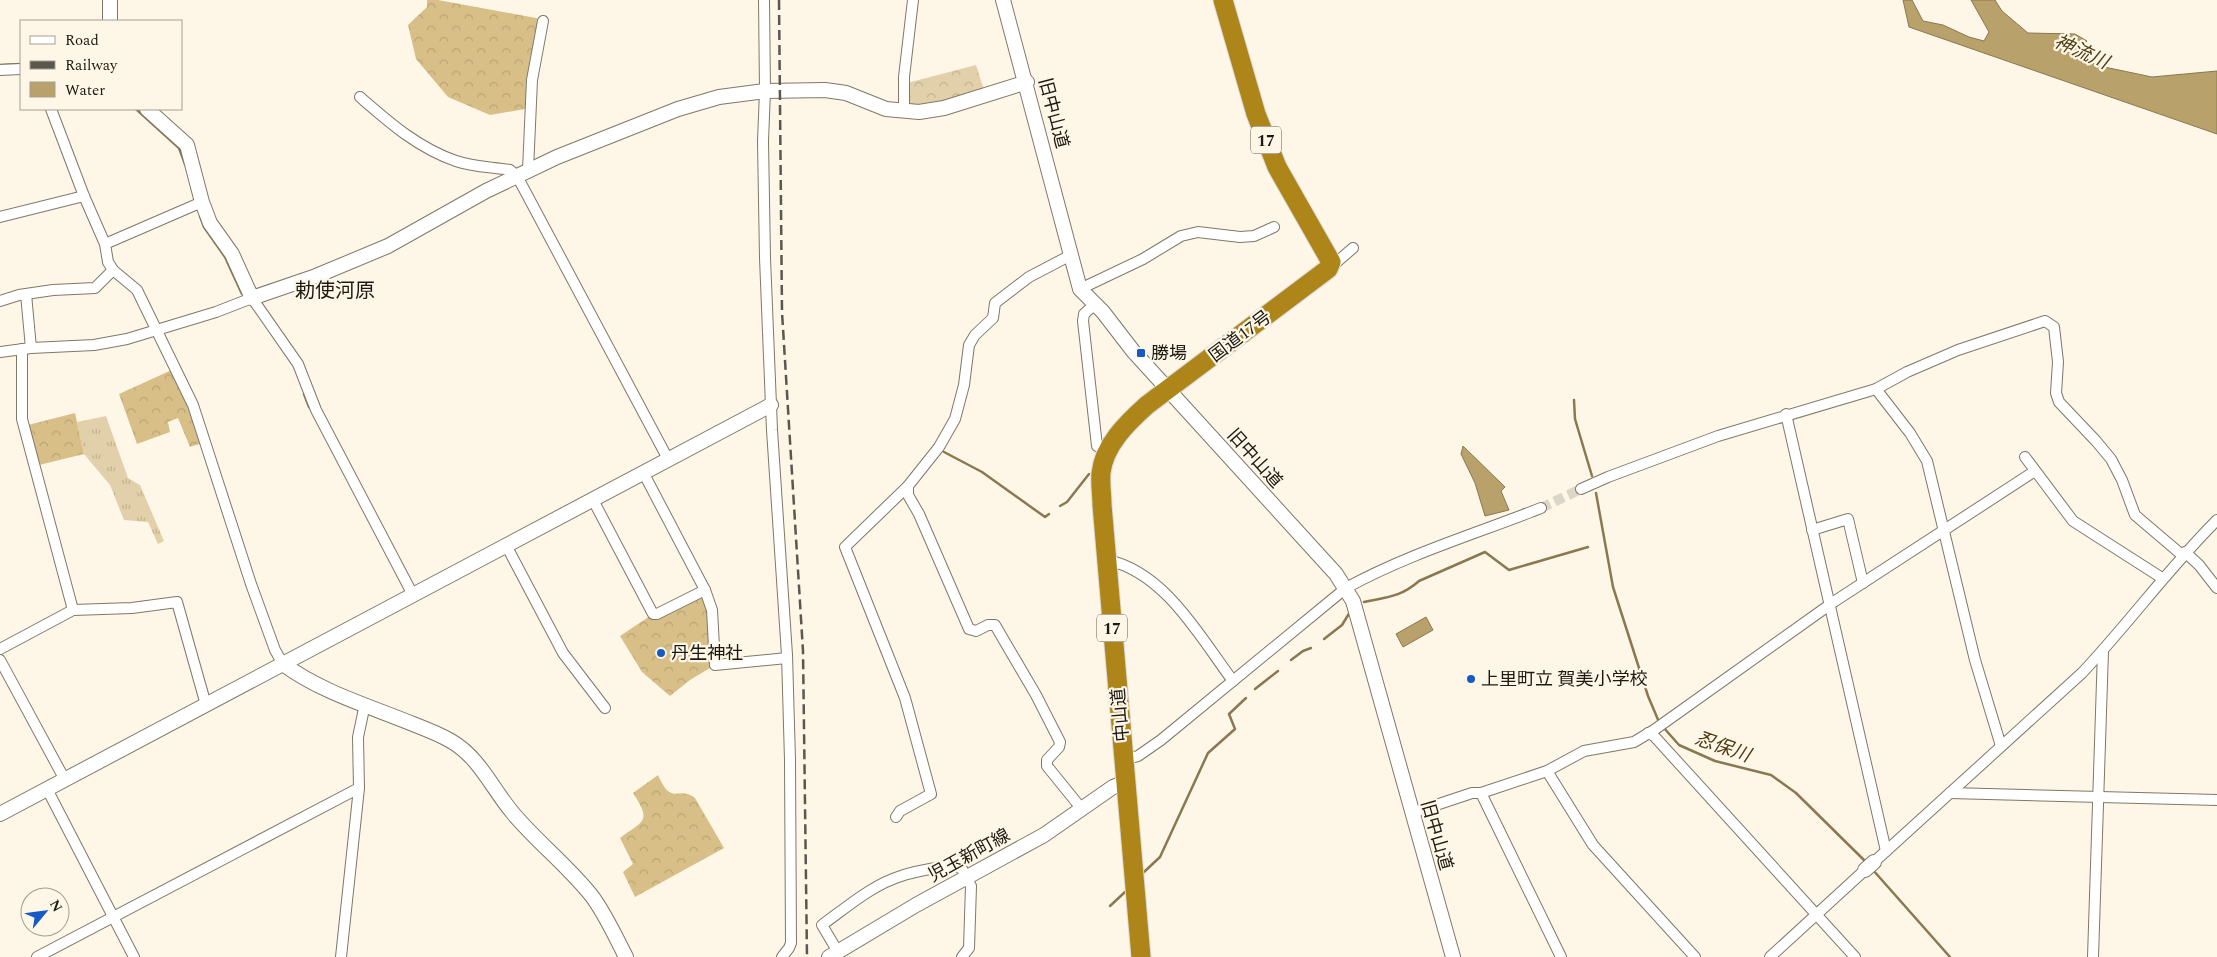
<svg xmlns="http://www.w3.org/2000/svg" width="2217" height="957" viewBox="0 0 2217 957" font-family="Spectral,'Noto Sans JP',serif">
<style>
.grass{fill:url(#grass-tufts)}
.forest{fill:url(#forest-crowns)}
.park{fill:url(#park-crowns)}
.water{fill:#b9a16b;stroke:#8a7850}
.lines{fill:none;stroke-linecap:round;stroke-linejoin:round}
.stream{stroke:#8a7850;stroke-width:2.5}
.street-tunnel{stroke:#dcd6c8;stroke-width:10;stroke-dasharray:10 5;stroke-linecap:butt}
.street-casing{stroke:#807867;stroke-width:12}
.secondary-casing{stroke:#807867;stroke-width:16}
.highway-casing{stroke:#dbdad9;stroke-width:21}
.street{stroke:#fff;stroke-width:10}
.secondary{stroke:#fff;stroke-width:14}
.highway{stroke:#ad8519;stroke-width:19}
.rail{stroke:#5b574e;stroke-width:2.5;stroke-dasharray:10 5;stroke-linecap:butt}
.poi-dot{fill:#155ac5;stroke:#fef7e8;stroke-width:2}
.labels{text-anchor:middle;stroke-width:4.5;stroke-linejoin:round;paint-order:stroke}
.shield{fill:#fef7e8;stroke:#605c52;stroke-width:1}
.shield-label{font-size:16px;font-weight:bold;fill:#1c1912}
.street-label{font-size:18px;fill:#1c1912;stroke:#fef7e8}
.poi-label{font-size:18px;fill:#1c1912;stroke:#fef7e8;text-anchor:start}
.water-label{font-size:19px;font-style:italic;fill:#4e3c11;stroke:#fef7e8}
.quarter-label{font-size:20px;fill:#1c1912;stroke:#fef7e8}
</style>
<defs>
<pattern id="grass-tufts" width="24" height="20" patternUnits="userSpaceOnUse" patternTransform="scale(1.25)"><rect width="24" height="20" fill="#e2d0aa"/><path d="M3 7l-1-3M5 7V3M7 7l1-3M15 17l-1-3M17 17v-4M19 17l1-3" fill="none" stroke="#c1b291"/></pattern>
<pattern id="forest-crowns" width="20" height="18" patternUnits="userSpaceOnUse" patternTransform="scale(1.25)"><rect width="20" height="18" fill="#d8bf88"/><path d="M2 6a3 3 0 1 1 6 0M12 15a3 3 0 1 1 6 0" fill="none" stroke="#b9a474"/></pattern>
<pattern id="park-crowns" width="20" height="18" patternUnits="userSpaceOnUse" patternTransform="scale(1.25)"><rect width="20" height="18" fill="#e2d0aa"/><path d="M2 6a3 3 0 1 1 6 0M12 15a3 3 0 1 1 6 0" fill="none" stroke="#c1b291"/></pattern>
</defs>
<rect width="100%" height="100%" fill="#fef7e8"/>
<polygon class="grass" points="106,416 128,478 140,485 164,541 158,544 148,522 124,520 110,485 84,454 77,422"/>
<g class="forest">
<polygon points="427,0 438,0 536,18 543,21 531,108 490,115 448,97 416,59 408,25 427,7"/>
<polygon points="176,368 205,442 190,447 178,418 168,422 170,432 137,444 119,394"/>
<polygon points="75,413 84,454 35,466 24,426"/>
<polygon points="705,590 715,665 690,680 670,696 642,672 620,636 653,614"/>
<path d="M658,775C672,807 677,785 695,798L724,848L635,897L623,872L633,864L620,838C644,820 652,822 633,793Z"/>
</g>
<polygon class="park" points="976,65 984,90 936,105 907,105 907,83"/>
<g class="water">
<polygon points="1903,0 1912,0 1923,21 1943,25 1969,37 1984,41 1989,32 1971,0 1995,0 2002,11 2028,33 2075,34 2087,41 2082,47 2095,65 2152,77 2217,71 2217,134 1909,27"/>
<polygon points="1463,446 1505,487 1501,491 1509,510 1485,516 1475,483 1461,454"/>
<polygon points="1426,617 1433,630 1403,647 1396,634"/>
</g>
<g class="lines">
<g class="stream">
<polyline points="0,65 21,64"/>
<polyline points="136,109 179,148 185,164"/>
<polyline points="200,216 204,227 225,257 242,294"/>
<polyline points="304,394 309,407"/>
<polyline points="1574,400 1575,419 1592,476"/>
<polyline points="944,452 982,472 1045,517 1049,514"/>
<polyline points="1596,493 1613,587 1648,696 1659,722"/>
<polyline points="1060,506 1067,502 1089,474"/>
<path d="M1364,602C1387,597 1401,597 1419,581L1485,552L1509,570L1588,547"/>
<polyline points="1324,639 1342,625 1350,612"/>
<polyline points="1291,660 1303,651 1311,648"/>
<polyline points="1255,689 1278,671"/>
<polyline points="1664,728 1679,745 1715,761 1771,775 1796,793 1866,862"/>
<polyline points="1873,870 1950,957"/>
<polyline points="1144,872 1160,857 1208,753 1235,729 1229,714 1246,698"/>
<polyline points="1110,906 1125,892"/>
</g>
<polyline class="street-tunnel" points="1541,508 1581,489"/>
<defs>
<g id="street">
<polyline points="764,0 765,91 763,141 765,258 772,430 787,655 790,760 791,943 789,948 782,957"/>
<polyline points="0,70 21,69"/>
<path d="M360,97C390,123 418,148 456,161C473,167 493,167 510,170L517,176L668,459"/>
<polyline points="51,109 84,196 105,244 108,262 113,270 137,290 193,405 251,584 275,650 283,664"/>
<polyline points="904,112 904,77 913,0"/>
<polyline points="528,170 532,80 543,21"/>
<polyline points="0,217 84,196"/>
<polyline points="105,244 202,202"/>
<polyline points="1071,255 1029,277 995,303 993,318 975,335 969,345 964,385 955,419 939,447 908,486 908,495 919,514 969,629 976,631 988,625 995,625 1036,695 1060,742 1059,747 1047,760 1047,766 1081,808"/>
<polyline points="1331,267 1353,248"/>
<polyline points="1080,289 1143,259 1181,236 1198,232 1240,237 1254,236 1274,227"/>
<polyline points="26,294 31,348"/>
<polyline points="0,301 19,295 53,290 95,288 113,270"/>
<polyline points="1095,304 1084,314 1083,321 1097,446"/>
<polyline points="22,349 22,419 73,610"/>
<polyline points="0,352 31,348 94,345 127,339 216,312 252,298 298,364 316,410 413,595"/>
<polyline points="1876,389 1910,433 1927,461 1975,660 2001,746"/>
<polyline points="1786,414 1886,851"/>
<polyline points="2025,457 2073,521 2162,578"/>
<polyline points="643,472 705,590 712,610 715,665 787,658"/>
<polyline points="1581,489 1608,477 1718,436 1876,389 1907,372 1958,350 2045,321 2054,327 2058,362 2056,393 2059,402 2096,441 2111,459 2122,480 2135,515 2182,555"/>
<polyline points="593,500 653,614 657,614 705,590"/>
<polyline points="1812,530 1848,519 1863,583"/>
<polyline points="506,545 563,653 605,708"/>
<polyline points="2185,552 2199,565 2217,588"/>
<path d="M1107,560C1165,572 1200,637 1233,681"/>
<polyline points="0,649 73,610 132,608 177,602 206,705"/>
<polyline points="0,660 65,780"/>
<polyline points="1648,733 1654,736 1855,957"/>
<path d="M1124,760L1138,756L1161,740L1346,588C1408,554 1475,534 1541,508"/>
<polyline points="1547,771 1593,845 1695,957"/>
<polyline points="47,789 134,957"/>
<polyline points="1481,793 1561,957"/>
<polyline points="1950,793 2217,800"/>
<polyline points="1412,813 1472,793 1481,793 1547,771 1584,751 1634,742 1654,730 1835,601 2035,471"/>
<polyline points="896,817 900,811 931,794 905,698 845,547 908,486"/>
<path d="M1874,862L2082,673C2129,623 2168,569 2217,520"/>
<path d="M838,952L822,925C847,907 872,885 901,876C918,870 937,868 954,865L962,869L971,886L969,948L962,957"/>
<polyline points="37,957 359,788"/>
<polyline points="341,957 359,788 358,737 365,704"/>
<polyline points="1770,957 1865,870"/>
<polyline points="2093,957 2103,651"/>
</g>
<g id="secondary">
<polyline points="1003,0 1080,289 1103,312 1133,351 1336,574 1353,601 1453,957"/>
<polyline points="110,21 110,0"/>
<polyline points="147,109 187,145 202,202 210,223 232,254 252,298 316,276 388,246 486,191 557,157 678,109 719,97 765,91 825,90 846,93 886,109 919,112 944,108 1027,82"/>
<path d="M283,664C321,692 369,706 413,724C426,729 439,734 451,741C479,757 492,788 512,812C536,841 567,865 591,895C605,913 615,936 626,957"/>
<polyline points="0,814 771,405"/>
<polyline points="1865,870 1874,862"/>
<polyline points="829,957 916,905 1044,835 1113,787 1126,782"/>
</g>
<path id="highway" d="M1141,957L1102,505C1102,495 1100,484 1101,473C1104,445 1127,423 1147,405L1328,269L1331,262L1277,167L1256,114L1223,0"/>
</defs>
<use href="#street" class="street-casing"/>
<use href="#secondary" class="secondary-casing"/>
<use href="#highway" class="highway-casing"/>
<use href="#street" class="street"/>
<use href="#secondary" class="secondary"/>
<use href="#highway" class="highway"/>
<polyline class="rail" points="779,0 782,312 803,651 807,957"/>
</g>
<g class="poi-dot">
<rect x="1136" y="348" width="10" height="10" rx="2.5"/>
<circle cx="661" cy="653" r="5"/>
<circle cx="1471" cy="679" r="5"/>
</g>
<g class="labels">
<g class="shield">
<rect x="1251" y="126.5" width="30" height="27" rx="4"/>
<rect x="1097" y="614.5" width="30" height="27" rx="4"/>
</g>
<g class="shield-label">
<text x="1266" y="146">17</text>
<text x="1112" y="634">17</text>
</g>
<g class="street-label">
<text transform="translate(1054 113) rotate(75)" y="6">旧中山道</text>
<text transform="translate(1240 336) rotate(-37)" y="6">国道17号</text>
<text transform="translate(1255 458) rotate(48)" y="6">旧中山道</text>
<text transform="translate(1120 715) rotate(-95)" y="6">中山道</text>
<text transform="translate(1437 835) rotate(74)" y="6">旧中山道</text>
<text transform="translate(969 855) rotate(-29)" y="6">児玉新町線</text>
</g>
<g class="poi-label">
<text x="1151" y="359">勝場</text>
<text x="671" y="659">丹生神社</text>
<text x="1481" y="685">上里町立 賀美小学校</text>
</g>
<g class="water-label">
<text transform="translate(2082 51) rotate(24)" y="7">神流川</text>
<text transform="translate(1723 746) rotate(19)" y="7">忍保川</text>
</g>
<g class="quarter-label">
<text x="335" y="297">勅使河原</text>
</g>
</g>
<rect x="20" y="20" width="162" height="90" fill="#fef7e8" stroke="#a49e92"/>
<rect x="30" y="36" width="25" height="8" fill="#ffffff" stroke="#a49e92"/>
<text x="65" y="45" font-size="15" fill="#1c1912">Road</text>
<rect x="30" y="61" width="25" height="8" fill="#5b574e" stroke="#a49e92"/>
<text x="65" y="70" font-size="15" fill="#1c1912">Railway</text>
<rect x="30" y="82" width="25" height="15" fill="#b9a16b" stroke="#a49e92"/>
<text x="65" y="95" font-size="15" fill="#1c1912">Water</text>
<g transform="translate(45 912) rotate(61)"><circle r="24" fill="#fef7e8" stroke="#a49e92"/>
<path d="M0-4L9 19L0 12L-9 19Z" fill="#155ac5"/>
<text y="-8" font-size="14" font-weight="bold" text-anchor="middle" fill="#1c1912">N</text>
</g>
</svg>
